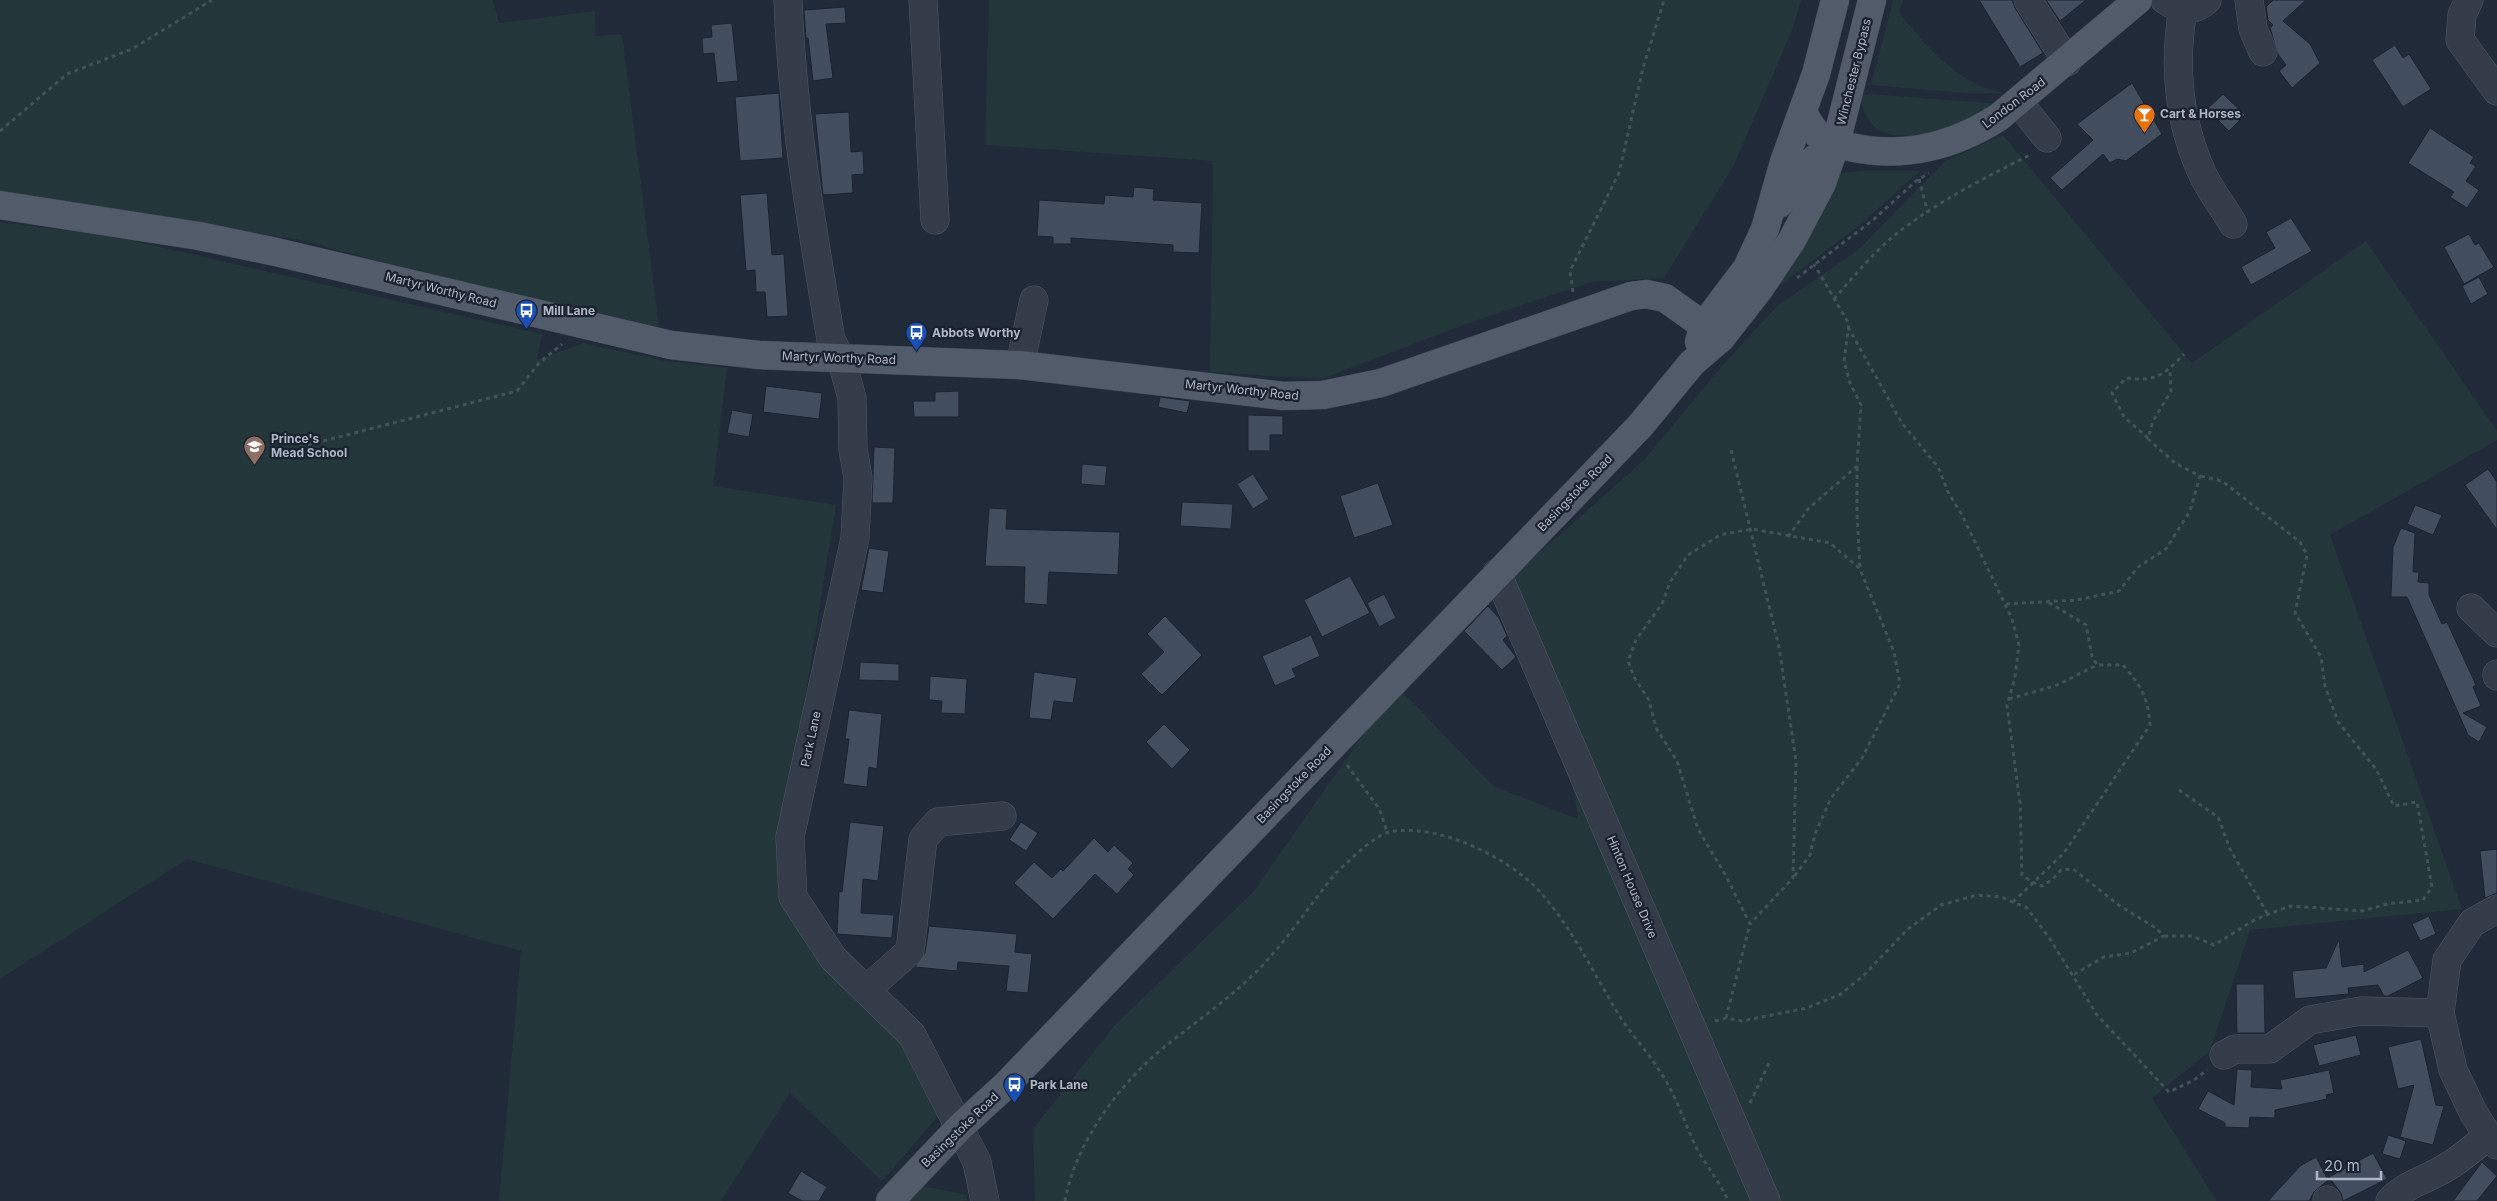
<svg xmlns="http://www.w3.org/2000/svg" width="2497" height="1201" viewBox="0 0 2497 1201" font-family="Inter,sans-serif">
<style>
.green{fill:#23363a}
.building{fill:#424d5e;stroke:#1c2330}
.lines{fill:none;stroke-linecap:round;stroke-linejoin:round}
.minor-casing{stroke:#4f5764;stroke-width:29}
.major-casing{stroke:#3e4553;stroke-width:29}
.path{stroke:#405357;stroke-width:3;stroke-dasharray:4 4;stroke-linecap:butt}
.minor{stroke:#343c49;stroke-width:28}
.major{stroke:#525b69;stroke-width:28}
.labels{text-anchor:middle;stroke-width:4.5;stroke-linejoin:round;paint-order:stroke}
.street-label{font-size:12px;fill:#afb7c6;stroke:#1a212e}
.poi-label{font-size:12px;font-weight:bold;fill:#afb7c6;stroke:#1a212e;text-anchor:start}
</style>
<rect width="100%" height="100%" fill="#212a39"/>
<g class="green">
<polygon points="0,0 493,0 499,23 595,11 596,36 622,34 660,335 296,239 0,196"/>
<polygon points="989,0 1801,0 1793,28 1734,165 1664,278 1591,282 1469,323 1321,379 1210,372 1213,161 985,145"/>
<path d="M1893,0H1904L1899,11L1900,14C1921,39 1944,67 1974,83C1983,88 1994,90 2003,93H1964L1871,85Z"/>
<path d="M1871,94L2000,104C1972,121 1887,158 1867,117C1863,110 1861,104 1862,96Z"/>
<polygon points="2003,135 2192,363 2366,241 2497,431 2497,440 2330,535 2462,909 2250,930 2210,1051 2152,1098 2217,1201 1035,1201 1033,1129 1114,1026 1254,891 1397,686 1493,786 1578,819 1567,747 1502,586 1644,460 1722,366 1778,305 1858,250 1945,161"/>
<polygon points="1860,171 1920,171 1860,225 1770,293 1830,182 1842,173"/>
<polygon points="0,222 116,237 542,334 537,360 584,343 665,361 727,368 713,486 836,505 783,835 781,896 901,1041 939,1115 882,1181 790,1093 721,1201 499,1201 521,951 187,859 0,979"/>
<polygon points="917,1185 967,1195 967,1201 902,1201"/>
</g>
<g class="building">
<polygon points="1979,0 2012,0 2015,8 2043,53 2020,67"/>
<polygon points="2046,0 2086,0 2060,21"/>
<polygon points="2273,0 2306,0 2283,21 2310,44 2320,63 2292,88 2279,71 2286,65 2278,54 2270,28 2273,25 2268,20 2266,7"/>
<polygon points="845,7 846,23 826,24 833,78 813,81 808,38 806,38 804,10"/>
<polygon points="732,23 738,81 717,83 714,53 703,54 702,38 712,37 711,25"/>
<polygon points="2395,45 2403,58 2409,54 2431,89 2403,107 2372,60"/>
<polygon points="2132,83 2162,134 2126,161 2117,159 2110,163 2103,154 2062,190 2050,178 2093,140 2077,124"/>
<polygon points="779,93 783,158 740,161 735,97"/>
<polygon points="2223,94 2245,115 2229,131 2207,109"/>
<polygon points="849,112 851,152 863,151 864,174 852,175 853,193 823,195 815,114"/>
<polygon points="2430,128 2474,157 2470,163 2476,166 2466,181 2479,190 2467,208 2450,197 2454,192 2408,163"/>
<polygon points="1134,187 1154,189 1153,200 1202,203 1199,253 1173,252 1173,245 1071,238 1071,244 1053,244 1053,237 1037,236 1039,200 1104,204 1105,195 1133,197"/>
<polygon points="767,193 772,255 784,254 788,316 767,317 765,292 756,292 755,270 746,271 740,195"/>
<polygon points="2291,218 2312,251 2251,285 2241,267 2275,248 2266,232"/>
<polygon points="2469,234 2475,245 2479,243 2494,267 2464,284 2444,247"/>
<polygon points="2479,277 2488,294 2471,304 2462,286"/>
<polygon points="766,386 822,393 819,419 763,412"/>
<polygon points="959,391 959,417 914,417 913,401 935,401 935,392"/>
<polygon points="1160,397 1190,401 1187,413 1158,407"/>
<polygon points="732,410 753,414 749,437 727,433"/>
<polygon points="1248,415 1283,416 1283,435 1270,435 1270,451 1248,451"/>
<polygon points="874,447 895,448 893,503 872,503"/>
<polygon points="1082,464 1107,466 1105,486 1081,484"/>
<polygon points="2488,469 2497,482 2497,530 2465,485"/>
<polygon points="1253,474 1269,499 1253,509 1237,484"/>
<polygon points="1378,483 1393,525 1354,538 1340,496"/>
<polygon points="1182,502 1233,504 1231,529 1180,526"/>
<polygon points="2415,505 2442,515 2433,535 2407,524"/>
<polygon points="989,508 1007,509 1006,529 1120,532 1118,575 1049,572 1047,605 1024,603 1025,567 985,566"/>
<polygon points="2401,528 2415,533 2413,572 2419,572 2418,582 2429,583 2429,595 2442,624 2447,622 2476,685 2473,687 2481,706 2463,713 2487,727 2479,742 2468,735 2407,597 2391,597 2393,547"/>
<polygon points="869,548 889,551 883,593 861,590"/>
<polygon points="1350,576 1370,613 1322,637 1304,600"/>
<polygon points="1384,594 1396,618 1379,627 1367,603"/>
<polygon points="1488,606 1499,618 1507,636 1503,640 1516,657 1502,670 1464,631"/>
<polygon points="1165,616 1202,655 1162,695 1141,674 1164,652 1147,634"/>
<polygon points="1311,635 1320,656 1292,669 1296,677 1275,686 1262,656"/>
<polygon points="860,662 899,664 899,681 859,680"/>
<polygon points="1034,672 1077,678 1073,703 1054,701 1051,720 1029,718"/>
<polygon points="930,676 967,679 965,714 941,713 942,701 929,700"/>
<polygon points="849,710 882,714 877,769 869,767 867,787 843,784 849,739 845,739"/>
<polygon points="1164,724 1190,750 1172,769 1146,742"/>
<polygon points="850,822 884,826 878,881 863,879 861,913 894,915 892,938 837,934 839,891 842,892"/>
<polygon points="1021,822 1038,833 1026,851 1009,840"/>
<polygon points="1094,838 1108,852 1114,845 1133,863 1128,869 1134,875 1117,894 1095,874 1053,919 1014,883 1034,862 1052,878 1061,869 1063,871"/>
<polygon points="2497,849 2497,893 2485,898 2480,851"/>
<polygon points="2429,916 2436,934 2420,941 2412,924"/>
<polygon points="929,926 1017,934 1015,952 1032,954 1028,993 1006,991 1009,966 958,962 957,971 915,967 925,953"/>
<polygon points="2339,939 2342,967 2364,964 2364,972 2408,950 2423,978 2388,996 2384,996 2378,985 2348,988 2349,994 2295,999 2292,971 2326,968"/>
<polygon points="2236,984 2264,984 2265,1033 2237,1033"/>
<polygon points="2356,1035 2361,1055 2319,1066 2313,1045"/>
<polygon points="2421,1039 2436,1105 2444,1106 2433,1145 2400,1137 2414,1085 2398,1089 2388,1047"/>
<polygon points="2237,1069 2252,1070 2251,1087 2282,1089 2280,1080 2329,1070 2334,1093 2326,1095 2327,1099 2275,1110 2275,1118 2250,1117 2249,1128 2225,1127 2225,1123 2198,1109 2208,1091 2234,1105"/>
<polygon points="2388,1135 2406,1141 2400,1159 2382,1154"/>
<polygon points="2373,1153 2387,1179 2343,1201 2341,1193 2329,1177"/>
<polygon points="2316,1157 2328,1180 2314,1192 2309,1201 2268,1201 2300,1166"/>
<polygon points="2482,1162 2497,1176 2477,1201 2453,1201"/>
<polygon points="801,1171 827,1187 819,1201 802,1201 788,1193"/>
</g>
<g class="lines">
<defs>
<g id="minor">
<path d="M788,0C792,114 812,228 831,340L841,358L852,398L853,449L858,478L855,538L790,837L793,897L833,958L912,1035L977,1162L985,1201"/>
<polyline points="923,0 935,220"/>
<polyline points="2028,0 2067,62"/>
<path d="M2165,0C2179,10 2194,13 2207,0"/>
<polyline points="2249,0 2253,29 2263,52"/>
<polyline points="2469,0 2462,15 2460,40 2497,91"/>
<path d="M2183,9C2173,67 2178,121 2203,175C2211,192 2224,208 2233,224"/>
<polyline points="2018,102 2047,138"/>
<polyline points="1020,365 1034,300"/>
<polyline points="1497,573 1766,1201"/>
<polyline points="2471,608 2497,633"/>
<polyline points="2497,676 2497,674"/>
<polyline points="2497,909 2472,923 2447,960 2440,1013 2453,1070 2473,1112 2488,1136 2497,1145"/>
<polyline points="866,990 910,951 923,839 938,822 1002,816"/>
<polyline points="2224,1055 2235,1049 2270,1049 2310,1020 2361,1011 2440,1013"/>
<polyline points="2327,1200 2327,1201"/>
<path d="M2390,1201C2405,1185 2422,1181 2440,1171C2458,1162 2473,1148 2488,1136"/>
</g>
<g id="major">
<path d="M1803,113C1808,121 1814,132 1821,138C1828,143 1841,145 1850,147C1903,159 1954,146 1999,117L2138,0"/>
<polyline points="1779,204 1808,164 1836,143"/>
<polyline points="0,205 199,236 276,252 671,345 759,355 1020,365 1283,396 1323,395 1381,383 1631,296 1646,294 1665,298 1721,338"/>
<polyline points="1699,342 1704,325 1747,268 1765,229 1784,162 1816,74 1835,0"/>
<polyline points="890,1201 960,1127 1006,1085 1640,426 1692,363 1721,338 1760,288 1792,240 1822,183 1836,143 1872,0"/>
</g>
</defs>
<use href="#minor" class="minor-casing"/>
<use href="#major" class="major-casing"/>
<g class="path">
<polyline points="0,131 67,74 132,49 212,0"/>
<polyline points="1919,179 1928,213"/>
<polyline points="1797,278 1873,220 1916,181 1929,173"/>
<polyline points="1573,292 1570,271 1619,173 1643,68 1664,0"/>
<path d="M1834,299C1853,277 1873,253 1895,235C1935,203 1984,178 2030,155"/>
<polyline points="1848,327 1902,423 1938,467 1948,492 1962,515 2012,619 2019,645 2015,677 2007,706 2020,803 2022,875 2032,882 2042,886 2052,880 2061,870 2073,869 2120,906 2156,928 2164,936 2131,953 2104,957 2073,975"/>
<path d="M2148,438L2124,417L2112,393L2126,378C2156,382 2164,375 2184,354"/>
<polyline points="300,447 517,391 539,363 562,344"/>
<polyline points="1731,450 1779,647 1796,761 1793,878 1750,924"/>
<polyline points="1857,467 1857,513 1860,568"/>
<polyline points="1788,537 1808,509 1857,466 1861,405 1850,383 1844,361 1849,324 1814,264"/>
<polyline points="2006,604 2077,600 2119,591 2138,567 2166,549 2190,511 2200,476 2175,463 2148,439 2153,421 2171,391 2170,369"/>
<polyline points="2009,699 2055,686 2097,665 2092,656 2086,625 2048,602"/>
<polyline points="1347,765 1380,810 1387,832"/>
<polyline points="2179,790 2218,817 2230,849 2267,913"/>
<path d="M2013,902L2064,853L2150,725C2148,697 2141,686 2123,665H2097"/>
<polyline points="2164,936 2192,936 2214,945 2256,919 2290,906 2362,911 2387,904 2423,900 2432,887 2417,802 2394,806 2376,769 2338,722 2325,686 2321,657 2295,613 2307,555 2300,542 2222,481 2200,476"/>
<polyline points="1726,1018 1750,924 1726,876 1698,829 1677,761 1656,728 1649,700 1634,677 1628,661 1636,640 1662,604 1670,582 1688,555 1720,535 1752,529 1830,543 1860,569 1894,652 1900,684 1862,758 1831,798 1815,834 1810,855 1793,878"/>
<polyline points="1715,1021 1726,1018 1742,1021 1807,1008 1841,994 1864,975 1908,929 1941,905 1977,895 2001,897 2027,908 2050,939 2097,1015 2169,1092 2194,1080 2207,1070"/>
<polyline points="1750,1103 1770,1061"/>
<path d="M1065,1201C1075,1146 1114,1091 1156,1054C1188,1027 1223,1004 1253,975C1284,945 1308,907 1335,874C1347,863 1373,836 1389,832C1437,822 1511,858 1542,894C1573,930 1594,974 1619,1015C1631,1034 1647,1051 1659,1070C1676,1094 1684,1123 1697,1149C1707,1167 1720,1182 1728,1201"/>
</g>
<use href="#minor" class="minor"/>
<use href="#major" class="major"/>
</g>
<defs>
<symbol id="bar-pin" viewBox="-11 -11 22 30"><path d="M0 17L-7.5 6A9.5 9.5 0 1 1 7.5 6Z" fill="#e8710a" stroke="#1a212e"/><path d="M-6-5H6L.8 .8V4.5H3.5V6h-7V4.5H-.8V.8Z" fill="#fff"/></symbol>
<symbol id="bus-pin" viewBox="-11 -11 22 30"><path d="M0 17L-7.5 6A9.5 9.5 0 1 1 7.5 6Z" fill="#1a4fb4" stroke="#1a212e"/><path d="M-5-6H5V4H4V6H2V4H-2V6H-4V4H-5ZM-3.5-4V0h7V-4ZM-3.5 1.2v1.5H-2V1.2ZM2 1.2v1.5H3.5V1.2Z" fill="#fff"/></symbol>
<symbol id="school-pin" viewBox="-11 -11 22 30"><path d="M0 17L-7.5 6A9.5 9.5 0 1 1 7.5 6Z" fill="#8d6e63" stroke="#1a212e"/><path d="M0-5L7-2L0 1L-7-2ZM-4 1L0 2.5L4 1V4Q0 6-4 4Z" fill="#fff"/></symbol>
</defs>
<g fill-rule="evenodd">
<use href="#bar-pin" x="2132" y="102" width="25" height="34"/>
<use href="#bus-pin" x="514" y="298" width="25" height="34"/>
<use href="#bus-pin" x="904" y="320" width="25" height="34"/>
<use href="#school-pin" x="242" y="434" width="25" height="34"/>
<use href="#bus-pin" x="1002" y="1072" width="25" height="34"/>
</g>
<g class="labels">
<g class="street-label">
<text transform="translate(1854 72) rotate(-76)" y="4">Winchester Bypass</text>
<text transform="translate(2014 103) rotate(-37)" y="4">London Road</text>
<text transform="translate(441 290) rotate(14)" y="4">Martyr Worthy Road</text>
<text transform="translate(839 358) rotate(2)" y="4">Martyr Worthy Road</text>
<text transform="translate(1242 390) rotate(6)" y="4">Martyr Worthy Road</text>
<text transform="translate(1575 493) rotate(-46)" y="4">Basingstoke Road</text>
<text transform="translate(811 739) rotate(-78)" y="4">Park Lane</text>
<text transform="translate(1294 785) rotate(-46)" y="4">Basingstoke Road</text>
<text transform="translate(1632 887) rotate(67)" y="4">Hinton House Drive</text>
<text transform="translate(960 1130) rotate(-44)" y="4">Basingstoke Road</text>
</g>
<g class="poi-label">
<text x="2160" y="118">Cart &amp; Horses</text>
<text x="543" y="315">Mill Lane</text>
<text x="932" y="337">Abbots Worthy</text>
<text x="271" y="443">Prince's<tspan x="271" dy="14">Mead School</tspan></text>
<text x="1030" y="1089">Park Lane</text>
</g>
</g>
<path d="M2317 1171v8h64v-8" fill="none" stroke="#afb7c6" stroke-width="2.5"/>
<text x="2324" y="1171" font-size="15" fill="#afb7c6" stroke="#1a212e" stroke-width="4" paint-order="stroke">20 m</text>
</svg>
